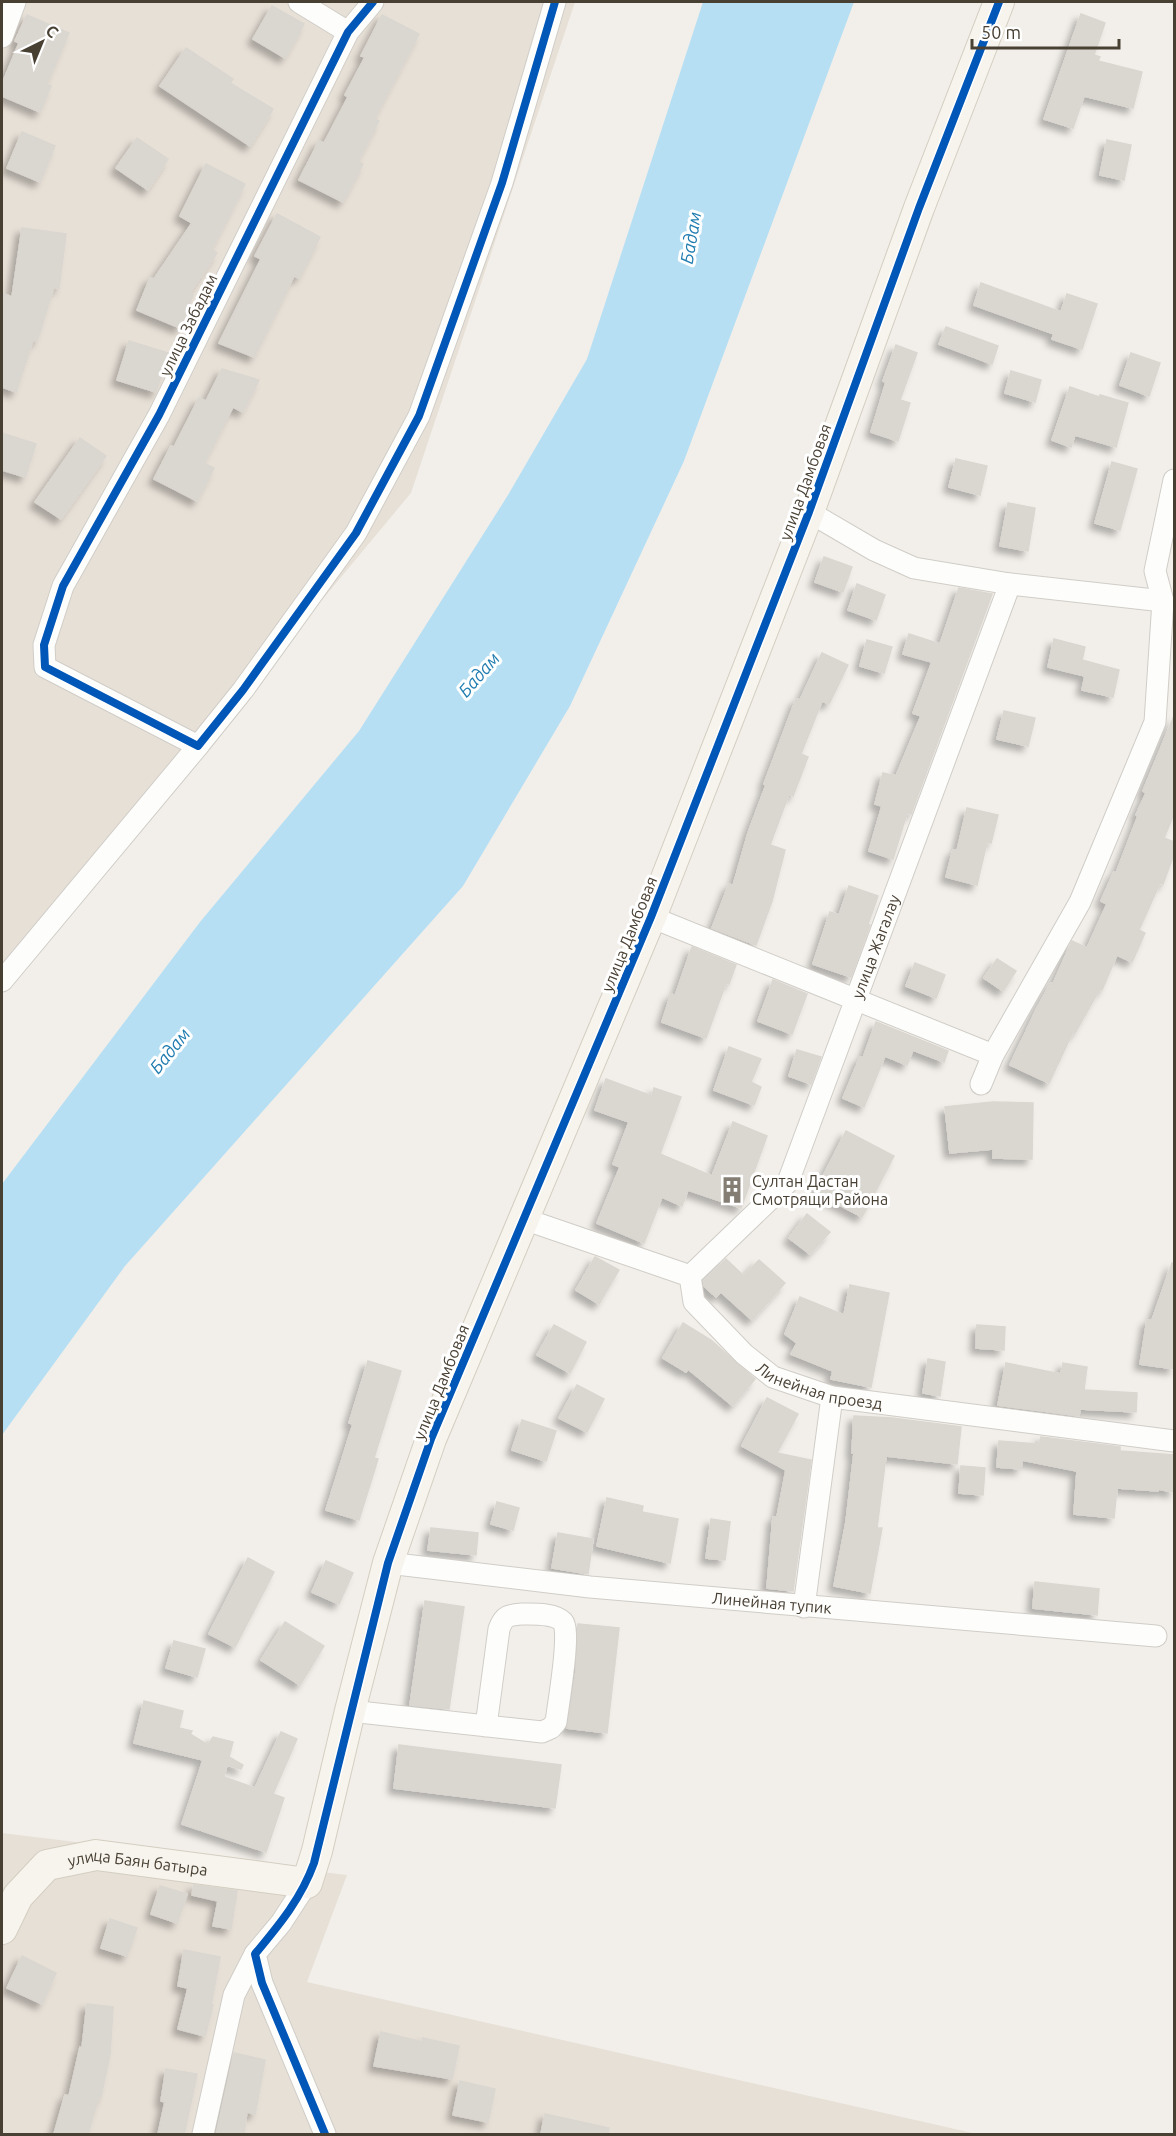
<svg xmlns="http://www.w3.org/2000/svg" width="1176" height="2136" viewBox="0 0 1176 2136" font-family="Ubuntu,sans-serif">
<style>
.residential{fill:#e7e0d7}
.water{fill:#b6dff4}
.building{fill:#dad6d0;stroke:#dad6d0;stroke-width:1.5;filter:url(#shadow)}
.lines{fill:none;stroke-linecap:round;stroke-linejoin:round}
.street-casing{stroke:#d0cdc7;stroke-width:23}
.secondary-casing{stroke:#d4cec1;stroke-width:32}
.street{stroke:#fdfdfc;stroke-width:21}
.secondary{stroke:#f7f4ee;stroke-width:30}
.cycleway-casing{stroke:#fff;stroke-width:11}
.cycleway{stroke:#0057b8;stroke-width:8}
.labels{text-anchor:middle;stroke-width:6;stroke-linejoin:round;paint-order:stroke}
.street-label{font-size:16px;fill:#494034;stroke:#fff}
.poi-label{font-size:16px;fill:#494034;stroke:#fff;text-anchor:start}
.water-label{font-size:18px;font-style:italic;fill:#1f7cb0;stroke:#fff}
</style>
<defs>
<filter id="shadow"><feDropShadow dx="-5.5" dy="5.5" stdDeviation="3" flood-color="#0004"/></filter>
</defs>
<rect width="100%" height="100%" fill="#f2efea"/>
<g class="residential">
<polygon points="2,2 575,2 411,493 2,985"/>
<polygon points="2,1833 347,1875 307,1982 977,2134 2,2134"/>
</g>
<polygon class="water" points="703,2 854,2 684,461 570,706 463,886 125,1266 2,1435 2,1184 200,922 359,731 508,495 587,359"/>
<g class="building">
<polygon points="272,6 304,24 285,58 253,39"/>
<polygon points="1081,14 1105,23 1094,55 1100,57 1098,61 1142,72 1133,108 1084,96 1073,128 1044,119"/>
<polygon points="27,15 69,33 47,84 51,86 40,112 2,96 2,84 19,43 15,41"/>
<polygon points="382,15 419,34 374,119 379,121 358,161 363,164 343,202 299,180 319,141 324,143 348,97 345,95 365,57 361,56"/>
<polygon points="186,48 233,79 230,83 273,109 250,146 160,86"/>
<polygon points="22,132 55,146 40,182 7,168"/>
<polygon points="137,138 168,159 148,190 116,168"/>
<polygon points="1107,140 1131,145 1124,180 1100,175"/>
<polygon points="206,164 245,184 212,249 217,253 189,294 193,295 180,328 137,310 150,278 154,279 192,223 180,216"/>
<polygon points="277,214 320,237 299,278 294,276 254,357 219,343 261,259 255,256"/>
<polygon points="22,228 66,234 59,288 54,287 37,341 33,340 16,392 2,387 2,293 12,297"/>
<polygon points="981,283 1061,312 1067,294 1097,304 1082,349 1052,339 1054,334 974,305"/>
<polygon points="946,327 998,346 992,364 939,344"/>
<polygon points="129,341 168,353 156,392 117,380"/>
<polygon points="896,345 917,353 900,400 910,403 898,441 871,432 886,382 883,381"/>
<polygon points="1131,353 1160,363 1149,396 1120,385"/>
<polygon points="222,369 259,380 243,412 233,407 204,463 214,468 197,501 154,479 171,446 174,447 199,398 206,401"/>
<polygon points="1011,371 1041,380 1035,402 1005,393"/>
<polygon points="1070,387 1099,397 1100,395 1128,403 1116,447 1075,435 1071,447 1052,440"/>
<polygon points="2,433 36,444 25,477 2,470"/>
<polygon points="80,438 106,456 61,519 35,502"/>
<polygon points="956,459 987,466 980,495 949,487"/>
<polygon points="1112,462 1137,469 1120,530 1095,523"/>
<polygon points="1008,503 1035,508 1028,551 1000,546"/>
<polygon points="824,557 852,567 843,592 815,582"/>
<polygon points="857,584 885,595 876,620 848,610"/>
<polygon points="959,588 992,594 911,814 907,813 893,859 869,851 882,806 875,804 883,773 896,776 921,716 913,713 932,662 903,654 909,634 940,644"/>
<polygon points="1054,639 1085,647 1082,660 1119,670 1113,697 1082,690 1085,676 1048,667"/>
<polygon points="867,640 892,647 884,673 860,666"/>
<polygon points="822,653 848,665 829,704 822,701 801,754 808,757 793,796 789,794 770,845 785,850 772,901 756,945 712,928 729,884 733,886 748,833 766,785 764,784 796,699 800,700"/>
<polygon points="1004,711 1035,718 1028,746 997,739"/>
<polygon points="1174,716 1174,814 1164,838 1174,842 1174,854 1163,884 1160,883 1139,930 1145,933 1132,962 1117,955 1102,990 1100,989 1075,1033 1073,1032 1049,1083 1010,1065 1037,1008 1051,983 1053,984 1072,941 1087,948 1107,904 1101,901 1114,872 1116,873 1138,816 1136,815 1146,793 1143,791"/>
<polygon points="967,808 998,815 991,843 987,842 977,885 946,877 953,850 957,851"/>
<polygon points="849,886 878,896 868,924 870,925 851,977 813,964 830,912 839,915"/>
<polygon points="692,947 736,965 729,984 726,983 706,1038 662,1022 671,994 675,996"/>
<polygon points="997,959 1016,971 1003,991 984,978"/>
<polygon points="915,963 945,975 936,998 906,986"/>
<polygon points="773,980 807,994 792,1034 758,1021"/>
<polygon points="876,1022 948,1051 944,1062 913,1050 907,1065 885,1056 864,1107 843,1098 860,1057 863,1058"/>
<polygon points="729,1047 761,1059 751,1082 761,1087 754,1105 714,1090"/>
<polygon points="797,1050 821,1057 811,1084 789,1076"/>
<polygon points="606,1079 652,1096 654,1088 681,1097 660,1154 712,1176 733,1122 767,1136 741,1208 688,1190 682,1206 662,1197 644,1243 597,1223 620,1167 613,1164 629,1122 595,1110"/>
<polygon points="993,1102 1033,1103 1032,1159 993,1158 993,1149 950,1153 945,1107"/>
<polygon points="846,1131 894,1156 862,1217 815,1192"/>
<polygon points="807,1214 830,1232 810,1254 789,1238"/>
<polygon points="595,1257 619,1270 599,1304 576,1290"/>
<polygon points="726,1259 744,1276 759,1260 785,1283 752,1320 721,1292 716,1297 704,1286 704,1281"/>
<polygon points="1172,1263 1174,1264 1174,1369 1140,1364 1147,1320 1152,1320"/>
<polygon points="850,1285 889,1293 871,1387 831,1379 833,1371 791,1354 797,1343 785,1334 800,1297 844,1315"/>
<polygon points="683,1323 711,1340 755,1379 733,1406 688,1369 686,1372 663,1358"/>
<polygon points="554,1325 586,1342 570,1373 537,1355"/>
<polygon points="977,1325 1005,1327 1004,1350 976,1348"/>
<polygon points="928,1359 945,1362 940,1396 923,1393"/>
<polygon points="368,1361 401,1371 374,1458 378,1459 359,1520 326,1510 353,1424 349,1423"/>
<polygon points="1006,1363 1061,1374 1063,1363 1087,1367 1084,1390 1137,1393 1136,1412 1080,1409 1079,1416 998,1405"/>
<polygon points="577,1385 604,1399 587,1432 559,1418"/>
<polygon points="767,1398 798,1414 777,1453 811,1460 793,1591 767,1588 773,1517 777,1517 786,1470 742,1446"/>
<polygon points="854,1416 892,1418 961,1427 957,1464 886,1456 877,1528 882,1528 870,1593 834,1586 846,1522 854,1453 852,1453"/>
<polygon points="522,1420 556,1431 546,1461 512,1450"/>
<polygon points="1041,1437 1120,1447 1120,1451 1174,1455 1174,1492 1158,1489 1158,1491 1117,1488 1114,1518 1074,1514 1077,1471 1022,1460 1021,1469 997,1467 999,1441 1039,1444"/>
<polygon points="961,1466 985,1468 983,1495 959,1493"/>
<polygon points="607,1498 643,1506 642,1512 678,1519 670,1563 597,1546"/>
<polygon points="497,1502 519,1508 513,1530 491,1524"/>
<polygon points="711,1519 730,1522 725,1560 706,1558"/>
<polygon points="431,1528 478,1533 476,1555 428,1550"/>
<polygon points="558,1533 593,1539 588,1574 552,1568"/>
<polygon points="248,1558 274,1572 235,1647 209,1634"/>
<polygon points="326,1561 353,1573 339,1604 312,1592"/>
<polygon points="1035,1582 1099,1589 1097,1615 1033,1608"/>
<polygon points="425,1601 464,1607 449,1709 410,1705"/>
<polygon points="285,1622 324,1646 300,1685 261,1660"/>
<polygon points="578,1624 619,1628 607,1733 567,1728 576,1671"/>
<polygon points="174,1641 205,1649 197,1677 166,1668"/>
<polygon points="144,1701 183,1711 179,1728 192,1731 190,1734 208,1745 213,1737 233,1742 229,1757 243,1765 241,1769 227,1765 224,1777 255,1788 281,1732 297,1739 273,1794 284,1798 266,1852 182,1824 203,1760 134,1743"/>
<polygon points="399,1745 561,1765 555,1808 394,1788"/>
<polygon points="194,1885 237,1891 231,1929 213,1926 218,1901 192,1895"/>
<polygon points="160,1886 187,1894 177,1923 151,1914"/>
<polygon points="110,1919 137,1928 127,1956 101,1948"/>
<polygon points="184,1950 220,1957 211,2005 213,2005 205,2036 178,2029 188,1988 178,1986"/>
<polygon points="22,1956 56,1973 42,2004 7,1988"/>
<polygon points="87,2004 113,2007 110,2054 101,2097 99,2096 88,2134 54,2134 65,2095 69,2096 80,2047 82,2048"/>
<polygon points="381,2032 423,2042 423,2038 459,2046 452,2079 374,2066"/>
<polygon points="234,2053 265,2060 255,2114 247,2112 244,2134 216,2134"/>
<polygon points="166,2069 197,2074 184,2134 158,2134 165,2102 161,2101"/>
<polygon points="460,2081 495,2089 488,2122 453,2115"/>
<polygon points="545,2114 609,2128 608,2134 541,2134"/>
</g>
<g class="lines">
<defs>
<g id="street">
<polyline points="299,2 348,32"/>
<polyline points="373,2 348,32 159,415 63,586 44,645 45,667 198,746 243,690 356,533 419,416 502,183 555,2"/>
<polyline points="2,37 15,2"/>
<polyline points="809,512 874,550 914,568 1010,584 1163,601"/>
<polyline points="651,917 993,1055"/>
<polyline points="2,981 198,746"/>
<polyline points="981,1084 993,1055 1080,902 1155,722 1163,601 1155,571 1174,480"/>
<path id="s1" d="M524,1219L690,1276L694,1302L744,1354L773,1377L832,1397L1174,1441"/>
<path id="s2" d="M690,1276L788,1182L1010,584"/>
<path id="s3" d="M388,1563L590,1587L1156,1636"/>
<polyline points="804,1607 832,1397"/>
<path d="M350,1711L542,1732L551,1728L556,1722C558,1706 571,1631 563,1622C555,1613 533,1614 523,1614C509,1615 504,1615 499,1629L486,1726"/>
<polyline points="307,1883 281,1923 255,1954 262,1983 325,2134"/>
<polyline points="203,2134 234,1995 255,1954"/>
</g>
<g id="secondary">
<path id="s4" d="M2,1929L18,1896L47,1865L96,1855L307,1883L317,1851L350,1711L388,1563L431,1439L651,917L809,512L919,208L999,2"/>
</g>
</defs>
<use href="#street" class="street-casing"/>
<use href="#secondary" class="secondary-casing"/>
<use href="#street" class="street"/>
<use href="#secondary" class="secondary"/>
<defs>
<g id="cycleway">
<polyline points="373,2 348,32 159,415 63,586 44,645 45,667 198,746 243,690 356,533 419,416 502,183 555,2"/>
<path d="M325,2134L262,1983L255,1954C279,1925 301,1899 314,1863L388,1563L431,1439L651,917L809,512L919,208L999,2"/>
</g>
</defs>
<use href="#cycleway" class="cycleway-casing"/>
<use href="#cycleway" class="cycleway"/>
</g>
<defs>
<symbol id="building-bare" viewBox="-9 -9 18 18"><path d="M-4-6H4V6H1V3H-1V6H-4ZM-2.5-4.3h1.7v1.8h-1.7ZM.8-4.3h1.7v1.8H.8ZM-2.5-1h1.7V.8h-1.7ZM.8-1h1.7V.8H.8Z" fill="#847d74" stroke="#fff" stroke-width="2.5" paint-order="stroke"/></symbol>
</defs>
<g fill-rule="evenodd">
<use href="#building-bare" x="713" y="1171" width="38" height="38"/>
</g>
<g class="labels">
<g class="street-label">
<text transform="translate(188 325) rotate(-64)" y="6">улица Забадам</text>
<text transform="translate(805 482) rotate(-70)" y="6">улица Дамбовая</text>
<text transform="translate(629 934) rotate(-68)" y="6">улица Дамбовая</text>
<text dy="6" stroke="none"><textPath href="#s2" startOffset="387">улица Жагалау</textPath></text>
<text transform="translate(441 1382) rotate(-68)" y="6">улица Дамбовая</text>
<text dy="6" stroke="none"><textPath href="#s1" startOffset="358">Линейная проезд</textPath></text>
<text dy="6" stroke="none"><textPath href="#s3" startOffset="386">Линейная тупик</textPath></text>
<text dy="6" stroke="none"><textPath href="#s4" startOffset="171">улица Баян батыра</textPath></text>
</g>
<g class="poi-label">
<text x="752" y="1187">Султан Дастан<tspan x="752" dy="18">Смотрящи Района</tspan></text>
</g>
<g class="water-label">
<text transform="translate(691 238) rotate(-80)" y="6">Бадам</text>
<text transform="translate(479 675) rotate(-49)" y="6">Бадам</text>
<text transform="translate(170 1051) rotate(-51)" y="6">Бадам</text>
</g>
</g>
<rect width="1176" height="2136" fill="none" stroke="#494034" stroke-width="6"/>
<g transform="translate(42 42) rotate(43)" stroke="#ffffff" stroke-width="4.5" paint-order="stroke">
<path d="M0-4.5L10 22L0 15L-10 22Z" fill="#494034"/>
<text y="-9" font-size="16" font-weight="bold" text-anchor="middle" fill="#494034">С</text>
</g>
<path d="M972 39v9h147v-9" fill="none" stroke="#494034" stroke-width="3"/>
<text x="981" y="39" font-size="18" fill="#494034" stroke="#ffffff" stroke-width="4.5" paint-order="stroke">50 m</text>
</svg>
